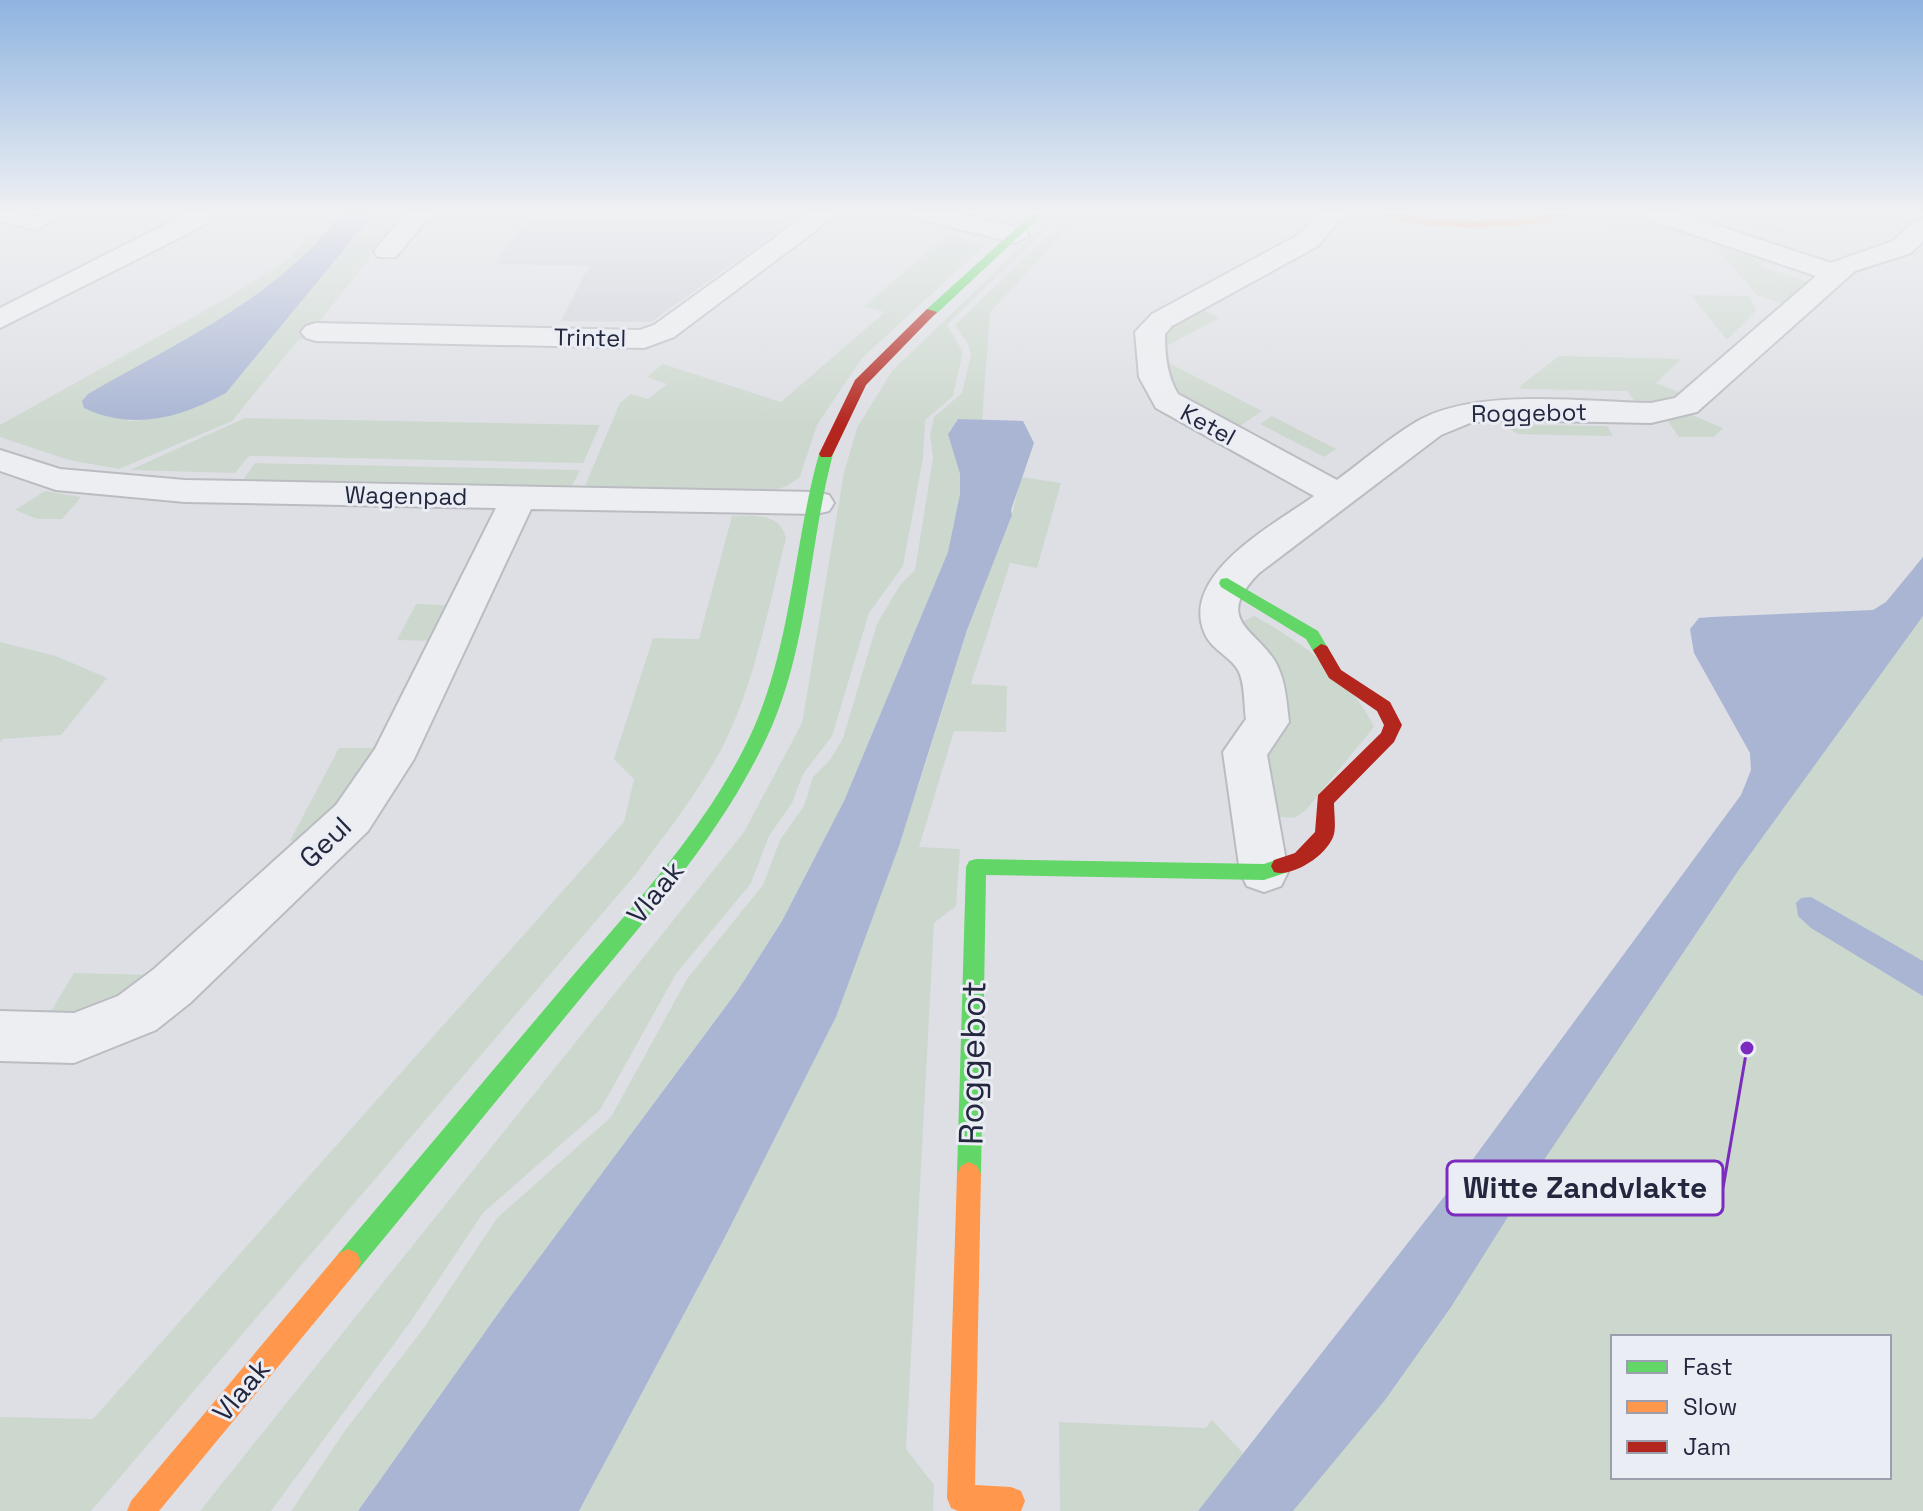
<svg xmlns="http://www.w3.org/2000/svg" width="1923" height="1511" viewBox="0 0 1923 1511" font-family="'Space Grotesk',sans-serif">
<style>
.built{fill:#ced0da}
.green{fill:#ccd8ce;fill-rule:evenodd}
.water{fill:#a9b5d3}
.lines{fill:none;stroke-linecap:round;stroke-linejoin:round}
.street-casing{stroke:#bbbcc2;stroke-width:4}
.street{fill:#edeef1;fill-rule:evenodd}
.fast{fill:#63d668;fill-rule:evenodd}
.slow{fill:#ff974d;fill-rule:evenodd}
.jam{fill:#b3261e;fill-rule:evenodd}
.labels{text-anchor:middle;stroke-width:6;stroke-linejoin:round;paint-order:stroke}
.far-street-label{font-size:24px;fill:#24283f;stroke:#ebedf5}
.street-label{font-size:28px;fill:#24283f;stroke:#ebedf5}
.near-street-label{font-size:34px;fill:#24283f;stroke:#ebedf5}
.leader{fill:none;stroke:#7b2cbf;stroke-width:3}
.callout-dot{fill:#7b2cbf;stroke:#ebedf5;stroke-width:3}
.callout{fill:#ebedf5;stroke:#7b2cbf;stroke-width:3}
.callout-label{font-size:30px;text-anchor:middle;font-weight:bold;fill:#24283f}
</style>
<rect width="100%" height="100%" fill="#dedfe4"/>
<polygon class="built" points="529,213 804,213 651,322 561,321 589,266 496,264"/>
<g class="green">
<path d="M374,213H406L305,339L298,340L232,421L119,469L69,460L0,437V425L222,301L289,259L312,232H327L306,257L259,294L127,421C164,420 193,411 226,393Z"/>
<polygon points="1056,213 1063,213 947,325 963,352 953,396 925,420 923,458 903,566 869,613 832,736 803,774 792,803 769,836 751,883 676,974 600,1110 483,1213 411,1321 271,1511 200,1511 744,832 802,723 844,473 857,428 892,371"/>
<polygon points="1071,213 1084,213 990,312 982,420 958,419 949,431 960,474 960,494 948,552 844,801 782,921 738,990 507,1301 358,1511 291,1511 344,1432 423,1329 497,1218 611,1117 687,979 763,885 780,840 804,806 813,777 830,760 843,738 877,624 900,585 915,570 933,458 930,435 934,417 962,393 971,355 969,346 955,325"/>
<polygon points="1631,213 1637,213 1687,230 1683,233 1611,232 1605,223"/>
<polygon points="1703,213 1734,213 1786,230 1779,236 1726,219 1717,225 1701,218"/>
<polygon points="948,234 986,244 862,358 817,425 800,477 787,486 768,492 584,488 620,403 631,394 648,399 667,384 647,377 663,364 781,402 885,312 865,306"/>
<path d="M1717,240C1727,253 1754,258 1770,258L1760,266L1809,282L1783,304L1757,295L1712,243Z"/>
<polygon points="1691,295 1749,296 1756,311 1727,340"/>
<polygon points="1202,309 1219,318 1163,348 1166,331"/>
<polygon points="1559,356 1681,359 1656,383 1681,393 1668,401 1637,404 1627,391 1521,389 1520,386"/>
<polygon points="1165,361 1262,411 1235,429 1176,395"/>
<polygon points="1692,415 1723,428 1714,437 1679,437 1667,420"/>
<polygon points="1272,416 1336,449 1324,457 1260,424"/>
<polygon points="245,418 600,425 583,463 249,456 235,473 130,470"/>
<polygon points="1502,425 1607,426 1613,436 1518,434"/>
<polygon points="255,463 580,470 571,488 242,481"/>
<polygon points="1021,477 1061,483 1037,568 1010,563 971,684 1007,686 1006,732 954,731 919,847 960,849 956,906 934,923 906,1449 934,1485 933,1511 579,1511 724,1239 836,1017 921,778 967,630 1012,515"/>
<polygon points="45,491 81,497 62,519 37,519 15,510"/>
<path d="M732,516C754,516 780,512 786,538C768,608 755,683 722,748C698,793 666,833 636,874L91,1511H0V1417L93,1419L624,822L634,779L614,759L653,638L699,639Z"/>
<path d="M1923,573V1511H1224ZM1613,1337H1889V1477H1613Z"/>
<polygon points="416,604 446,605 429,641 397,640"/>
<path d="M1254,616C1301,641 1351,678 1374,727L1305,811L1294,818L1272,816L1249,642L1242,622Z"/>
<polygon points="0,642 56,656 107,678 61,735 3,739 0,743"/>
<polygon points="339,748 375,748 346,796 302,841 290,841"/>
<path d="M74,973L154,975C123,998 88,1013 50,1013Z"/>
<polygon points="1212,1420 1244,1454 1198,1511 1060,1511 1059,1422 1206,1428"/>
</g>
<g class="water">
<path d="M341,213H374L226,393C180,418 133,431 84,408L82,401L88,394C177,342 279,298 341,213Z"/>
<polygon points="958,419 1023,421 1034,443 1011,510 1012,515 967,630 899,846 836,1017 724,1239 579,1511 358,1511 507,1301 738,990 782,921 844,801 948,552 960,494 960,474 948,434"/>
<polygon points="1923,557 1923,616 1738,871 1540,1166 1451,1307 1385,1400 1293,1511 1198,1511 1465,1170 1741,795 1751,770 1750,753 1694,653 1690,629 1699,618 1711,617 1873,610 1886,602"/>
<polygon points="1811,897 1923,961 1923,996 1811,928 1798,916 1796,903 1801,898"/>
</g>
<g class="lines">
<defs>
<g id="street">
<polygon points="0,213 45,217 49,222 36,230 0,221"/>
<polygon points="188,213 214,213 205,225 0,328 0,308"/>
<polygon points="405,213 432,213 396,257 378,257 374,251"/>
<polygon points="809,213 839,213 674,337 644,348 316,341 306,338 301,332 306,326 316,323 640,330 654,325"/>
<polygon points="910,213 956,213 1025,229 1029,235 1016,243 914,218"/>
<path d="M1318,213H1345L1318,246L1172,326L1165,334C1165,355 1167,376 1178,394L1337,480C1363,461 1389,438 1416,422C1475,387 1584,402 1651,403L1675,398L1816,276L1644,218L1640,213H1679L1831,263L1893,241L1914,221L1923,219V241L1911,253L1855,271L1697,412L1651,423L1491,420L1470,423L1441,435L1259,573C1208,625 1265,630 1280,672C1286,687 1287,706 1289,722L1267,755L1288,872L1281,886L1264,892L1247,886L1240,872L1223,752L1246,719C1244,706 1245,682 1238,670C1230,656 1212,650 1205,634C1178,575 1275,524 1314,496L1156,408L1139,377L1135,332L1152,314L1300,234Z"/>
<polygon points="0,450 60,469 185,480 816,492 829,495 834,503 829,511 816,514 531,509 414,759 368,831 190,1003 156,1030 74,1063 0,1061 0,1011 74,1013 118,996 154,969 336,805 375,749 496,508 185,502 56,490 0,471"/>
</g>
</defs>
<use href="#street" class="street-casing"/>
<use href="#street" class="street"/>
<g class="fast">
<polygon points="1033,213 1044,213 935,315 927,315 927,309"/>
<path d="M826,450L833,454C809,544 809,640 772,726C727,828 651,913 580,999C506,1089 432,1180 357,1271L348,1275L339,1271L335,1262L339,1253C416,1162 493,1070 570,979C637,901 713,821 755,725C792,639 794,543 819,454Z"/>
<polygon points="1227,578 1318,631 1329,650 1327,654 1315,654 1306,639 1221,587 1219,583 1221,579"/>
<polygon points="1281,858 1288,860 1291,866 1288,872 1264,880 986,875 981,1174 977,1182 969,1186 961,1182 957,1174 966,867 969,861 976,859 1264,864"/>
</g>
<g class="slow">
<path d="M1377,213L1475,221L1573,213C1542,232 1407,232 1377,213Z"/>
<polygon points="969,1162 977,1166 981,1174 975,1485 1011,1487 1021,1491 1025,1501 1021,1511 958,1511 951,1508 947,1498 957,1174 961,1166"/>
<polygon points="348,1249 357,1253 361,1262 357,1271 159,1511 127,1511 131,1501 339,1253"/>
</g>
<g class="jam">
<polygon points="927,309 937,312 866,385 833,454 831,457 821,457 819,454 855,380"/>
<path d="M1321,644L1327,646L1341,670L1390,702L1402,725L1394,742L1334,803C1334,812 1336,825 1334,834C1329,854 1293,878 1274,872L1271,866L1274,860L1295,853L1315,832L1318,795L1381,733L1384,725L1377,711L1329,678L1313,650Z"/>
</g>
</g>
<linearGradient id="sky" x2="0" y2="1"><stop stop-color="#8fb4e0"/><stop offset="0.5" stop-color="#f0f1f3"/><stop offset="1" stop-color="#f0f1f3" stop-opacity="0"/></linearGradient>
<rect width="1923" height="425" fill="url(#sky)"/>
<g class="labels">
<g class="far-street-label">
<text transform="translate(590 338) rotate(1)" y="8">Trintel</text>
<text transform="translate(1529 413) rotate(-1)" y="8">Roggebot</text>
<text transform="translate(1208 425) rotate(29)" y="8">Ketel</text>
<text transform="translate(406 496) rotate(1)" y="8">Wagenpad</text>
</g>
<g class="street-label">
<text transform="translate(325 842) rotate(-44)" y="10">Geul</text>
<text transform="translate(655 892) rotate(-51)" y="10">Vlaak</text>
<text transform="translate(241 1390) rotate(-50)" y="10">Vlaak</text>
</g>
<g class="near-street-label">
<text transform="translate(972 1063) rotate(-89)" y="12">Roggebot</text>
</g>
</g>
<path class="leader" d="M1747 1048L1723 1188"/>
<circle class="callout-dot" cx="1747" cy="1048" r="8"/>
<rect class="callout" x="1447" y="1161" width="276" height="54" rx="8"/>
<g class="callout-label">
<text x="1585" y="1198">Witte Zandvlakte</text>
</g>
<rect x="1611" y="1335" width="280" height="144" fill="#ebedf5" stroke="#9b9eac" stroke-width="2"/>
<rect x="1627" y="1361" width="40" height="12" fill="#63d668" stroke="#9b9eac" stroke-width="2"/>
<text x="1683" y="1375" font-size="24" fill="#24283f">Fast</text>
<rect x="1627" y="1401" width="40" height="12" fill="#ff974d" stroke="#9b9eac" stroke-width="2"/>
<text x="1683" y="1415" font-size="24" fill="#24283f">Slow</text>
<rect x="1627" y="1441" width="40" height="12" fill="#b3261e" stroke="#9b9eac" stroke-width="2"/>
<text x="1683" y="1455" font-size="24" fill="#24283f">Jam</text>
</svg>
